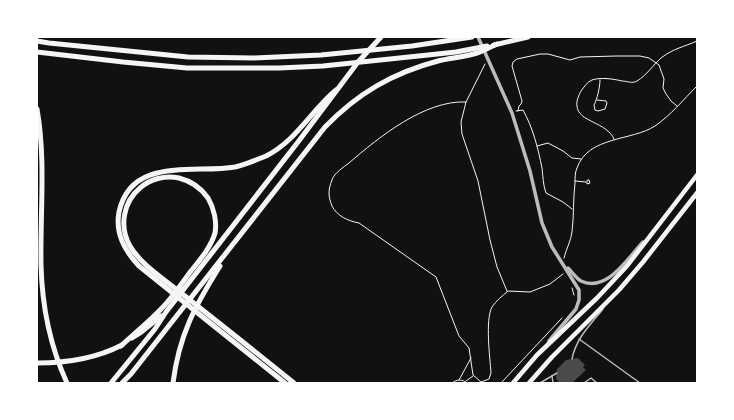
<svg xmlns="http://www.w3.org/2000/svg" width="734" height="420" viewBox="0 0 734 420" font-family="Rubik,sans-serif">
<style>
.building{fill:#4a4a4a}
.lines{fill:none;stroke-linecap:round;stroke-linejoin:round}
.path{stroke:#f5f5f5;stroke-width:1}
.service{stroke:#bcbcbc;stroke-width:1.5}
.tertiary{stroke:#bcbcbc;stroke-width:3.5}
.trunk{stroke:#f5f5f5;stroke-width:4.5}
.motorway{stroke:#f5f5f5;stroke-width:5}
</style>
<rect width="100%" height="100%" fill="#111"/>
<polygon class="building" points="578,358 585,365 583,367 586,370 572,383 560,383 556,379 557,369 566,360"/>
<g class="lines">
<g class="path">
<path d="M485,64L466,102C425,100 379,137 349,163C344,167 334,173 332,180C328,190 328,196 332,206C337,216 348,221 359,223L436,277L459,336L469,348L473,375L481,382L489,379L491,373C490,358 485,320 492,307C496,301 502,296 508,291L530,292L550,284L563,274"/>
<path d="M597,100L606,101L607,103L605,109L598,111L595,110L594,105C597,100 600,87 600,80"/>
<polyline points="466,102 461,122 462,134 478,181 490,240 497,267 507,291"/>
<path d="M516,111L523,110C533,128 538,148 542,168C543,176 543,185 546,193L563,202L572,209"/>
<polyline points="518,111 519,106 521,104 522,101 512,66 513,62 517,59 540,54 548,54 570,60 580,57 616,56 640,56 649,58 659,65 664,79 663,88 666,94 671,101 677,106"/>
<path d="M614,139C607,122 578,122 577,106C576,101 579,95 581,91C584,87 587,82 592,80C600,77 614,79 622,81C627,81 632,84 637,81C647,75 653,65 661,58C674,48 684,47 697,41"/>
<polyline points="537,146 548,143 563,151 572,158 581,159"/>
<polygon points="589,180 590,183 587,184 587,181"/>
<polyline points="575,181 586,182"/>
<path d="M564,258C566,249 571,241 572,232C574,216 573,199 575,183C575,178 575,172 577,168C588,136 632,141 655,126C671,115 683,100 697,86"/>
<polyline points="572,288 574,295"/>
<polyline points="459,380 471,358"/>
<polyline points="466,381 473,376"/>
<path d="M452,383C457,379 462,379 467,383"/>
<polyline points="501,383 562,318"/>
</g>
<g class="service">
<polyline points="579,339 640,383"/>
<path d="M572,359C576,338 591,324 603,309"/>
<polyline points="552,376 553,383"/>
<polyline points="540,383 557,373"/>
<polyline points="584,383 591,378 597,383"/>
</g>
<g class="tertiary">
<polyline points="478,37 512,113 530,171 542,223 552,247 579,290 579,300 576,309 549,341"/>
<path d="M568,268C572,272 577,279 581,281C607,293 628,258 643,242"/>
</g>
<g class="trunk">
<polyline points="513,383 537,355 597,298 627,266 697,175"/>
<polyline points="529,383 552,357 619,290 643,262 697,193"/>
</g>
<g class="motorway">
<polyline points="37,41 49,43 188,57 254,58 321,55 412,46 472,37"/>
<polyline points="494,45 528,37"/>
<polyline points="37,52 123,62 187,68 279,68 323,66 428,55 456,52 487,46"/>
<path d="M37,109C46,160 40,213 41,265C42,305 50,346 67,383"/>
<polyline points="132,338 140,333 161,316"/>
<path d="M121,346C135,333 150,321 163,307C173,297 182,283 191,271C200,260 211,247 215,233C217,222 214,208 208,198C201,188 191,181 179,178C165,175 150,179 140,188C123,202 119,227 130,246C141,265 164,279 181,293C219,323 257,353 294,383"/>
<path d="M37,363C67,363 95,359 122,345"/>
<polyline points="111,383 155,329 166,312 298,142 358,62 381,37"/>
<path d="M122,383L131,374L325,127C357,94 392,73 438,61C451,58 464,57 477,53C484,51 490,47 497,44"/>
<path d="M173,383C179,335 195,306 220,266"/>
<path d="M285,383L139,266C125,251 115,234 119,212C131,156 194,174 235,167C245,165 256,160 266,156C296,141 311,111 336,90"/>
</g>
</g>
<rect width="734" height="420" fill="none" stroke="#ffffff" stroke-width="76"/>
</svg>
